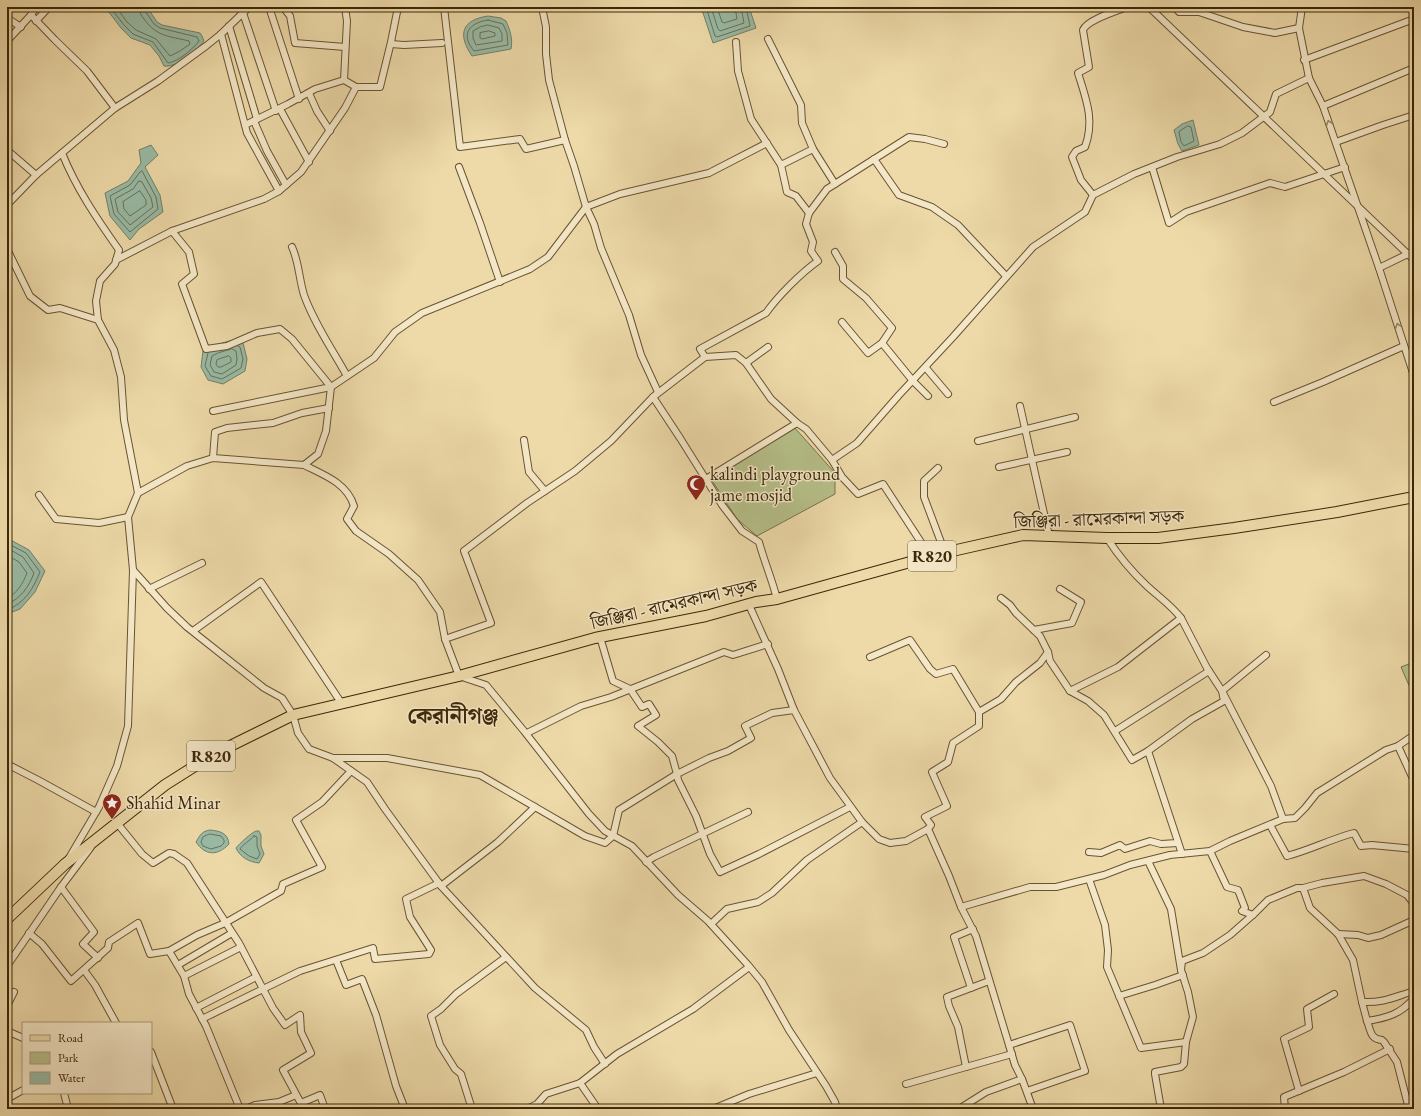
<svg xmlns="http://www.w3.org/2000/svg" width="1421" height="1116" viewBox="0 0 1421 1116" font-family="'EB Garamond','Noto Serif Bengali',serif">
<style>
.green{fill:#b6c08a;stroke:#78744a}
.water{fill:#99bba6;stroke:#738067}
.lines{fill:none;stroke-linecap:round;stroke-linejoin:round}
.shore{stroke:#6a7158;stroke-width:1}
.minor-casing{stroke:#685431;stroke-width:8}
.primary-casing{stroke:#3b2709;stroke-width:12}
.minor{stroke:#f4e7c7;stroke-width:6}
.primary{stroke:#eedaa9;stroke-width:10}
.oneway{stroke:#988768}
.labels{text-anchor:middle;stroke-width:3;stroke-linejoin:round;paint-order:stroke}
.shield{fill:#f4e7c7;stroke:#726142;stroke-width:1}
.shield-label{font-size:17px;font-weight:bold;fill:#3b2709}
.poi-label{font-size:18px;fill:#3b2709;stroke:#f4e7c7;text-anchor:start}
.street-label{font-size:18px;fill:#3b2709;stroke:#f4e7c7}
.district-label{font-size:22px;font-weight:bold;fill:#3b2709;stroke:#f4e7c7}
</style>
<rect width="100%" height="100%" fill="#eedaa9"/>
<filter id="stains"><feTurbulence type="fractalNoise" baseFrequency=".005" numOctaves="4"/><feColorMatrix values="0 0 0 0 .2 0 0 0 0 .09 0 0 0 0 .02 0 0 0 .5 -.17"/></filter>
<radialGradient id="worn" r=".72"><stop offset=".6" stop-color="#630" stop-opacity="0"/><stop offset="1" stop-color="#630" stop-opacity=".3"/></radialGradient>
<g class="green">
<polygon points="794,427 835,473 835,494 757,536 737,519 711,479"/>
<polygon points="1414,662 1414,697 1401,667"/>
</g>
<g class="water">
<path d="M105,7H147L157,22L162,25L200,33L202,36L204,41C197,51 177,68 164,66L159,56L150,45L131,38L121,28Z"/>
<polygon points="701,7 749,7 756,28 713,43"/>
<path d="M488,16L501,18L506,21C510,30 513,39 511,49L472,56C457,34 462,20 488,16Z"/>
<polygon points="1193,120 1199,145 1182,151 1178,144 1174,130 1182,124"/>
<polygon points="151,145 158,155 145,167 160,195 163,212 139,229 130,240 110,216 105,193 128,181 141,163 139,150"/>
<polygon points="233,340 243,343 247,359 245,371 223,384 208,380 201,367 203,351 215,345"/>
<polygon points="7,538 29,550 45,571 35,592 20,609 7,614"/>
<path d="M210,830C220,831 228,833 229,844C218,856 205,856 196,842C200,835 202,831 210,830Z"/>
<path d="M256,831H259L261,835V846L264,854L259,863C249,862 240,857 236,848C239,844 251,833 256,831Z"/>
</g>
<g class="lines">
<g class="shore">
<path d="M110,7L124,25L133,34L153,42L168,63C179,61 192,50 199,41L197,37L160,28L154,24L145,11L144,7"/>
<path d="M116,7L127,22L136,30L156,39L170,56L180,51L190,44L189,41C169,36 157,37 144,19C141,15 139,12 139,7"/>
<polyline points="706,7 715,36 717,37 750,26 746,7"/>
<polyline points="711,7 718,29 720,31 744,23 741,7"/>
<polyline points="717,7 722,22 724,23 737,19 735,7"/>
<path d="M488,20L503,24L507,33L508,45L474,51C460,34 469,23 488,20Z"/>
<polygon points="488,25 499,28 502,34 502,41 476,45 473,38 473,31 480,27"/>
<polygon points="489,31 495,33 495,36 482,39 480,38 480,33"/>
<polygon points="1188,126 1191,127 1194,141 1184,146 1181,142 1179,132"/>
<polygon points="142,171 156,197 158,209 130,232 114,214 110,196 130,185 140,172"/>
<polygon points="139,181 142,182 151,198 153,207 130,225 118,212 115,199 133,189"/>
<polygon points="140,191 146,200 146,205 130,216 124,209 123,202"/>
<polygon points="232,349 236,351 237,359 236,365 222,374 214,372 210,365 212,356 218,353"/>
<polyline points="208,353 205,366 211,376 222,379 241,368 243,359 240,347 238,346"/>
<polygon points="229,356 231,358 231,362 221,367 218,367 216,364 217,360"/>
<path d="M7,543L26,553L40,572C33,589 25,603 7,610"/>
<path d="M7,548L23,557L34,573C29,586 21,599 7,604"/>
<path d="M7,555L19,562L27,573C23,583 17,594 7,598"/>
<polygon points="210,834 221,836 224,840 224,843 221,846 211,849 203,846 201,842 203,837"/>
<path d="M254,836L257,837V846L260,854L257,859L249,856L240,849C242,845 251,840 254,836Z"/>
</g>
<defs>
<g id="minor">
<polyline points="36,7 31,15 55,40 87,71 115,108"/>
<polyline points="269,7 299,99"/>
<polyline points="283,7 290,16 295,43 345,47"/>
<polyline points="345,7 347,21 344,80 356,87"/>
<polyline points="444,7 460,147 520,139 526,149 565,140"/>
<polyline points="542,7 546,27 546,54 549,80 565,140 574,166 586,207 594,224 601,248 629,315 641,355 658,392"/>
<polyline points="1149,7 1414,260"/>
<polyline points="1175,7 1179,12 1199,12 1243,27 1275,33 1299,28"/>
<polyline points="1302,7 1299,28 1309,78 1323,106 1379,268 1414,376"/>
<polyline points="243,13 276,111"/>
<polyline points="7,18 21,27"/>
<polyline points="36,21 49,7"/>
<polyline points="229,26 257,119"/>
<polyline points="768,39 801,105 802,123 813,149 835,184"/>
<polyline points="7,41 31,15"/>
<polyline points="736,42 738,71 751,119 781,165 787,192 796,196 809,213"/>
<polyline points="391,44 404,45 442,43"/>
<polyline points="1304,60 1414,19"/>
<polyline points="309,93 317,111 330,131"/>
<polyline points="1323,106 1414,68"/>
<polyline points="280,109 309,162"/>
<polyline points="254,121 267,151 286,185"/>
<polyline points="245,125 288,104 315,89 344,80"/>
<polyline points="1336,142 1383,125 1414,115"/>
<polyline points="7,150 36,175"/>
<path d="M62,153C76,188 97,219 119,250L115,264L100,281L96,301L98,320L114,350L121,377L124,420L138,493"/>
<polyline points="874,159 899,195 932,207 958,225 1006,276"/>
<polyline points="781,165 813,149"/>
<polyline points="459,167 480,223 500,282"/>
<polyline points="1152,167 1169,223 1186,212 1270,183 1285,187 1345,167"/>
<polyline points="279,191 301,172 345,108 356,87 380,87 391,42 398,7"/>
<path d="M1093,195L1081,180L1072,157L1076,151L1085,147C1095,120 1086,99 1078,73L1089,67L1083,30C1087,20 1116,11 1127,7"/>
<polyline points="7,205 36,175 115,108 158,81 206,46 221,34 247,9 251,7"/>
<polyline points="172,231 189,252 194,274 182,284 206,349 227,346 257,333 280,329 292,339 331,387 213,411"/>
<path d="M292,247C299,262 299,279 304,295C314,323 332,349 347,376"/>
<polyline points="7,249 30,296 48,310 60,308 98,320"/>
<polyline points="835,252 843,266 843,279 866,298 892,328 882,343 868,353 842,322"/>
<polyline points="116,260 172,231 264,199 279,191 247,133 221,34"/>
<polyline points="1379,268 1414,251"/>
<polyline points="882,343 913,381 928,396"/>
<polyline points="705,357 653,397 611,441 575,471 527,503 464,551 491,623 445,639 459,676 486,685 524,731 589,814 605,831 632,846 678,895 708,921 748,965 762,982 789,1030 826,1086 835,1102 837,1109"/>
<polyline points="746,363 768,347"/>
<polyline points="926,368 948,394"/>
<path d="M653,397L680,438L722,505L742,531L759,542C764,561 772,579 777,599"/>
<polyline points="1274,402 1323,382 1404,346"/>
<polyline points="1020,406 1049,536"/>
<path d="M797,423L771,399L746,363L736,355L705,357L700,349L766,313C778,296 801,273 818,261L811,251L813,242L806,224L809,213L827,189L909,137L925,139L944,144"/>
<polyline points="524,440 529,472 545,491"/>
<polyline points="978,441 1075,417"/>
<polyline points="213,458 215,432 227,428 273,423 302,413 329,408"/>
<polyline points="832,460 842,477 858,494 883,484 930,556"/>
<path d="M304,465C324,475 347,483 354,506L347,519L356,531L389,554L418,580L440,612L445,639"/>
<polyline points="999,467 1067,452"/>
<polyline points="938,468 924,481 924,497 945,553"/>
<polyline points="706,479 797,423 806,429 832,460 857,443 899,395 953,337 1033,247 1085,212 1093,195 1134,174 1177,157 1220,144 1242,133 1270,112 1276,94 1309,78"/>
<polyline points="39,495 56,519 99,523 128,517"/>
<polyline points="133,570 167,608 187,627 264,688 282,698 293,715 298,733 309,749 333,758 367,782 385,809 441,886 535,988 586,1030 594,1047 605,1064"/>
<polyline points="149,589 202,563"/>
<polyline points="1001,598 1010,605 1016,613 1040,636 1048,652 1050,661 1070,691 1118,667 1181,618"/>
<polyline points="749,605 778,669 794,710 830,778 862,822 879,839 890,843 906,841 928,829 949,876 961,907"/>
<polyline points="1034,630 1072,623 1081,602 1060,589"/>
<polyline points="193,631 261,582 342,704"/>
<polyline points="870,657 910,640 930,669 936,674 953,669 979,712"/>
<polyline points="1070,691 1088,701 1104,715 1132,760 1148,751 1192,719 1224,701 1222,691 1266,655"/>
<polyline points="794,710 772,713 745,726 751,738 728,751 709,758 677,774 678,780 696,816 710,854 720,872 759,854 848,808"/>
<polyline points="1115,731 1209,671"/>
<polyline points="527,733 581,706 611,697 724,652 733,655 768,644"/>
<polyline points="1398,746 1414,781"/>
<polyline points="1148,751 1182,854"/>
<polyline points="333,758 387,758 480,775 585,836 605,843 613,836 619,810 677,774 672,756 658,742 638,726 656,715 649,704 642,707 630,689 613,681 600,637"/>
<polyline points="7,764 38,780 96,812"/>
<polyline points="1283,819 1295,818 1305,808 1317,793 1386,750 1398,746 1414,735"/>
<polyline points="117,823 142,854 153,863 169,853 174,854 187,863 239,943 263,989 300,971 373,948 375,959 429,954 431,950 410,917 406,899 439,883"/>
<path d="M1270,825L1287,856C1310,850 1331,839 1354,833L1361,846L1372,845L1414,849"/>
<polyline points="928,829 931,825 925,817 947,806 932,772 948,762 953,743 979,726 979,712 1001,699 1016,682 1040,663 1048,652"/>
<polyline points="1210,851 1227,887 1238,890 1245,908 1242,911 1253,915"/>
<polyline points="1089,852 1101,853 1120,845 1125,849 1150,841 1161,844 1178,843"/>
<polyline points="69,858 99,807 117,766 128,726 133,570 128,517 138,493 187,466 213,458 304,465 318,454 326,431 331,387 374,358 395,332 422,313 530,269 548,257 586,207 620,194 709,173 767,143"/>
<polyline points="1148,861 1171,909 1181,970 1188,992 1193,1017 1186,1042"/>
<polyline points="646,862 654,857 748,812"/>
<polyline points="1089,879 1105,925 1108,950 1107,967 1141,1048 1186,1042 1184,1064 1181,1067 1155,1072 1155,1074 1161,1109"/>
<polyline points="441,886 498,842 535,807"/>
<polyline points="61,887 94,932 83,944 98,958"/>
<polyline points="1303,888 1322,883 1364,876 1386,884 1407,895 1414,904"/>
<polyline points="711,924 727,909 758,902 772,893 807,860 862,822"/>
<polyline points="29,933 42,944 71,981 108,948 109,942 138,923 150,954 169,951"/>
<polyline points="1338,934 1358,935 1368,938 1381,935 1414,920"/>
<polyline points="336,960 346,985 362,979 376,1015 396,1086 405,1109"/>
<polyline points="178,965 232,933"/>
<polyline points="7,966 61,887 91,847"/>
<polyline points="84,970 95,985 116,1023"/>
<polyline points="1181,970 1182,961 1203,953 1230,935 1255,913 1268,900 1297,888 1303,888 1310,908 1338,934 1353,960 1362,1002 1367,1021"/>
<polyline points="184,976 241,947"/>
<polyline points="971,988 954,937 973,929"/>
<polyline points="1119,996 1155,985 1183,975"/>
<path d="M1362,1002C1384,1003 1394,997 1414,991"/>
<polyline points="7,1006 14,992"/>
<polyline points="196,1008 256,977"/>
<polyline points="202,1019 263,989 273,1008 285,1025 300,1015 301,1032 311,1053 283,1070 304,1109"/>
<polyline points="7,1031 23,1038"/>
<polyline points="1009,1045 1070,1025 1085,1071 1027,1091"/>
<polyline points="151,1052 173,1109"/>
<polyline points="966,1067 958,1027 949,1006 947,997 989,981"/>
<polyline points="580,1083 598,1109"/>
<polyline points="906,1084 1012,1054"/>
<polyline points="1299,1091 1284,1039 1309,1027 1307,1009 1334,994"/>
<polyline points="64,1093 68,1109"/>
<polyline points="7,1099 23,1090"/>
<polyline points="301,1103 320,1095 325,1109"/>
<polyline points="240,1109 206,1026 189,994 184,976 169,951 197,935 225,923 281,891 283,884 322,867 296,820 322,802 351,771"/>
<polyline points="246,1109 255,1105 279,1102 296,1095"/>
<polyline points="472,1109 461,1074 455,1069 440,1045 431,1016 441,1009 456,994 506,957"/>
<polyline points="527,1109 537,1104 546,1094 580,1083 617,1054 693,1009 749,967"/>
<polyline points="713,1109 749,1094 817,1073"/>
<polyline points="959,1109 986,1092 1022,1079"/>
<path d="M1033,1109L1022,1079L1015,1065L976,936L961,907L1030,887H1056L1104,875L1130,865L1170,855L1210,851L1230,841L1283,819L1271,786L1222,691L1207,668L1181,618C1172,606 1159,597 1147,586C1132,572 1118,555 1107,538"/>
<polyline points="1285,1109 1284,1097 1344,1072 1390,1049"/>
<path d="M1409,1109L1397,1062L1384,1042L1382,1040C1370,1039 1371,1031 1367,1021C1387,1018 1401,1014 1414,998"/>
</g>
<polyline id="primary" points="7,919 65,864 165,785 214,754 293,715 459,676 595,638 706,616 756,602 777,599 939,554 1023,535 1107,538 1158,538 1234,528 1337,512 1414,497"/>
</defs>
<use href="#minor" class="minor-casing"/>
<use href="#primary" class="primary-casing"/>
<use href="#minor" class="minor"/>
<use href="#primary" class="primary"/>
</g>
<defs><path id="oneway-chevron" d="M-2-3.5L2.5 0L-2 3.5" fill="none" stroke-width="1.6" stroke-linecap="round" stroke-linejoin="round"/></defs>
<g class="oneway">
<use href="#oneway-chevron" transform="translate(1329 123) rotate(-109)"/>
<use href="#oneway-chevron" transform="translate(1398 326) rotate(-108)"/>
</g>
<defs>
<symbol id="mosque-pin" viewBox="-11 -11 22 30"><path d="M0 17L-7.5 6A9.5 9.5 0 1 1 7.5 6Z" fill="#8f2418" stroke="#f4e7c7"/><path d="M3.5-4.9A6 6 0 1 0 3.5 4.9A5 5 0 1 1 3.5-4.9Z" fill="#fff"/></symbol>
<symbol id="sight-pin" viewBox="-11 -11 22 30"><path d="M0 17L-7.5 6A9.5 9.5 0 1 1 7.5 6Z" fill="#8f2418" stroke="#f4e7c7"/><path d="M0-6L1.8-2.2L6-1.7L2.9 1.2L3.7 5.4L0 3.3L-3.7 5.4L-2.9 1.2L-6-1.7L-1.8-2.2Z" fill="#fff"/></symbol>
</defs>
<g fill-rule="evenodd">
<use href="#mosque-pin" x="685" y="473" width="22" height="30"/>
<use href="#sight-pin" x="101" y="792" width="22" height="30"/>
</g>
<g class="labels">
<g class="shield">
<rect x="908" y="541" width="48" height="30" rx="3"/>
<rect x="187" y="741" width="48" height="30" rx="3"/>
</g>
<g class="shield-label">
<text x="932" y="562">R820</text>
<text x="211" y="762">R820</text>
</g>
<g class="poi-label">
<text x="710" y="480">kalindi playground<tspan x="710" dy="21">jame mosjid</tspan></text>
<text x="126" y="809">Shahid Minar</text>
</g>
<g class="street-label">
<text transform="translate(1099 519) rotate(-2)" y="6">জিঞ্জিরা - রামেরকান্দা সড়ক</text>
<text transform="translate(674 604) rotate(-13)" y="6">জিঞ্জিরা - রামেরকান্দা সড়ক</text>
</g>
<g class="district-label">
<text x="453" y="723">কেরানীগঞ্জ</text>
</g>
</g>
<rect width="1421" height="1116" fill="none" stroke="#eedaa9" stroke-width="24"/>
<rect x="8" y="8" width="1405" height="1100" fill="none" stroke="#3b2709" stroke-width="2"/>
<rect x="12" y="12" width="1397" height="1092" fill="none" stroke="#3b2709"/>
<rect x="22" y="1022" width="130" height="72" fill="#f4e7c7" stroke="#aa9a7b"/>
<rect x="30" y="1035" width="20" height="6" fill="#eedaa9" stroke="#aa9a7b"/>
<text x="58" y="1042" font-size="12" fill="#3b2709">Road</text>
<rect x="30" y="1052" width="20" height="12" fill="#b6c08a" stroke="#aa9a7b"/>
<text x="58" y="1062" font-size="12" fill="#3b2709">Park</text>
<rect x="30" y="1072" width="20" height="12" fill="#99bba6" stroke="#aa9a7b"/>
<text x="58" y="1082" font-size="12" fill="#3b2709">Water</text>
<rect width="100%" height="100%" filter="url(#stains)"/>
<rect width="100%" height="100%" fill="url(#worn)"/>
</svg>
